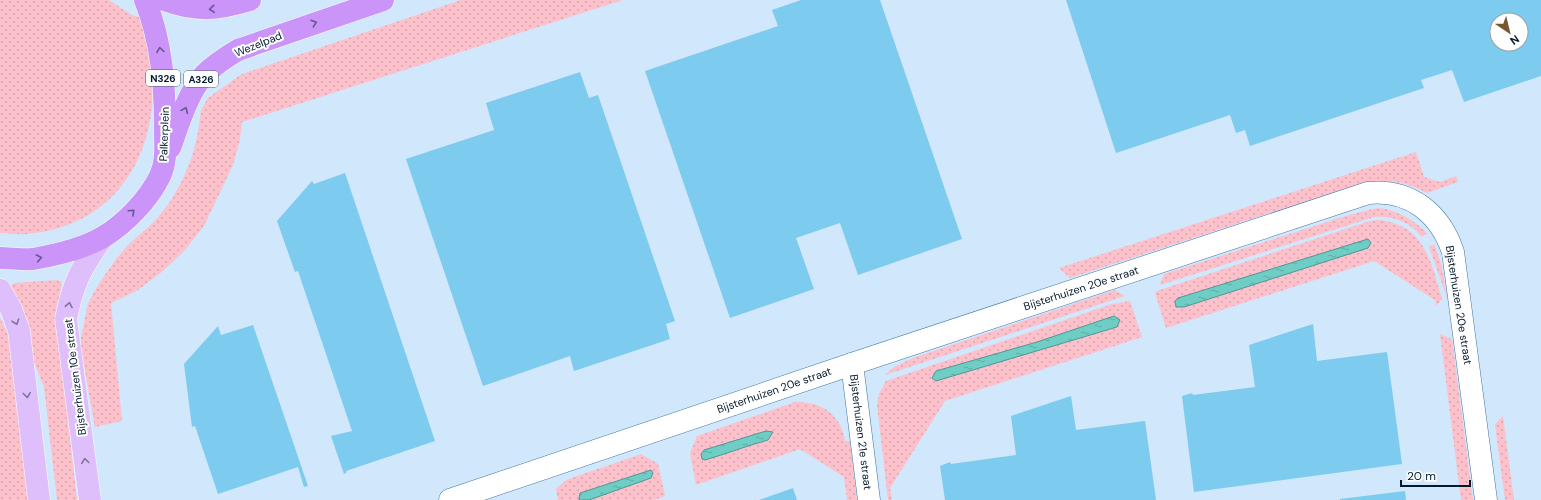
<svg xmlns="http://www.w3.org/2000/svg" width="1541" height="500" viewBox="0 0 1541 500" font-family="'DM Sans',sans-serif">
<style>
.grass{fill:url(#grass-dots)}
.water{fill:url(#water-ripples);stroke:#4e9796}
.building{fill:#7dcbee;fill-rule:evenodd}
.lines{fill:none;stroke-linecap:round;stroke-linejoin:round}
.minor-casing{stroke:#4175a4;stroke-width:23}
.major-casing{stroke:#fff;stroke-width:23}
.highway-casing{stroke:#fff;stroke-width:23}
.minor{stroke:#fff;stroke-width:22}
.major{stroke:#dfbffb;stroke-width:22}
.highway{stroke:#ca94f8;stroke-width:22}
.oneway{stroke:#675692}
.oneway2{stroke:#7c749e}
.labels{text-anchor:middle;stroke-width:4;stroke-linejoin:round;paint-order:stroke}
.shield{fill:#fff;stroke:#4f5e6b;stroke-width:1}
.shield-label{font-size:10px;font-weight:bold;fill:#04192c}
.street-label{font-size:11px;fill:#04192c;stroke:#fff}
</style>
<defs>
<pattern id="grass-dots" width="8" height="8" patternUnits="userSpaceOnUse"><rect width="8" height="8" fill="#fcc1cb"/><path d="M2 2h.1M6 6h.1" fill="none" stroke="#d6a5ae" stroke-width="1.8" stroke-linecap="round"/></pattern>
<pattern id="water-ripples" width="26" height="14" patternUnits="userSpaceOnUse"><rect width="26" height="14" fill="#6ecdc4"/><path d="M2 4q2-2 4 0t4 0M15 11q2-2 4 0t4 0" fill="none" stroke="#5eafa9"/></pattern>
</defs>
<rect width="100%" height="100%" fill="#d1e7fc"/>
<g class="grass">
<path d="M0,0H109L132,15L144,19C149,35 150,51 152,67C160,151 118,226 27,234C19,235 9,233 0,233Z"/>
<polygon points="461,0 623,0 242,122 240,140 233,165 204,226 185,250 163,271 138,290 111,303 122,421 95,427 80,343 88,303 100,282 117,258 128,245 154,222 170,202 182,181 192,157 198,133 201,110 208,98 242,74"/>
<path d="M1416,152L1424,177L1440,182L1456,176L1458,182L1427,193C1405,181 1386,179 1362,183L1070,278L1059,268Z"/>
<path d="M1377,208C1396,209 1414,220 1427,233L1422,237C1410,222 1393,215 1374,217L1160,285L1164,274L1349,215Z"/>
<path d="M1379,220C1425,225 1431,262 1442,299L1436,306L1435,300L1374,261L1166,328L1155,293L1157,291L1370,221Z"/>
<polygon points="1434,244 1441,263 1447,297 1429,247"/>
<polygon points="58,280 62,283 57,309 57,324 77,500 57,500 44,387 30,352 10,286 15,283"/>
<polygon points="1115,290 1125,296 885,375 894,367 913,358"/>
<polygon points="1130,301 1142,337 945,401 890,488 892,500 888,500 877,405 879,394 886,381 1112,304"/>
<polygon points="0,318 10,337 28,500 0,500"/>
<polygon points="1440,334 1452,339 1473,500 1461,500"/>
<path d="M795,402C822,401 841,415 845,441H850L857,500H847L844,477L800,449L696,485L690,453L697,436Z"/>
<polygon points="1503,416 1514,500 1505,500 1495,424"/>
<polygon points="641,454 658,464 665,496 654,500 558,500 556,489 566,480"/>
</g>
<g class="water">
<polygon points="1368,239 1371,243 1368,248 1184,307 1176,307 1175,301 1178,298"/>
<polygon points="1114,316 1120,320 1117,327 936,381 932,378 936,371 1037,342"/>
<path d="M766,431L773,432L768,440C746,446 726,454 705,460L702,459L701,454L704,450Z"/>
<polygon points="651,470 653,473 651,478 589,500 579,500 580,493"/>
</g>
<g class="building">
<polygon points="801,0 880,0 962,239 858,275 840,223 796,238 814,289 730,318 645,71 778,26 772,10"/>
<path d="M1066,0H1541V76L1464,102L1452,70L1421,80L1424,88L1250,146L1245,130L1236,133L1230,115L1116,153ZM1497,20H1521V44H1497Z"/>
<polygon points="580,72 589,98 598,95 675,321 666,324 670,339 574,371 570,356 483,386 406,159 494,130 486,103"/>
<polygon points="345,173 435,441 346,471 347,472 344,474 331,436 352,431 298,271 295,272 277,221 312,181 314,184"/>
<polygon points="1313,324 1317,361 1387,352 1402,464 1194,492 1182,396 1192,393 1193,395 1255,387 1249,345"/>
<polygon points="253,325 308,486 304,487 298,467 218,494 195,426 192,427 184,364 218,326 221,335"/>
<polygon points="1071,396 1076,430 1145,421 1156,500 945,500 940,466 950,462 951,464 1016,455 1011,416"/>
<polygon points="793,488 797,500 759,500"/>
<polygon points="1405,491 1406,500 1340,500 1340,499"/>
</g>
<g class="lines">
<defs>
<g id="minor">
<polyline points="852,364 869,500"/>
<path d="M450,500L852,364L1368,193C1410,189 1440,213 1453,252L1486,500"/>
</g>
<g id="major">
<polyline points="0,290 11,309 19,331 39,500"/>
<path d="M90,500L66,319C73,282 81,269 102,238"/>
</g>
<g id="highway">
<path d="M164,0C197,12 217,10 250,0"/>
<path d="M170,148C178,126 188,92 204,75C214,65 226,57 238,50L383,0"/>
<path d="M0,258C11,258 23,260 33,259C56,255 83,249 103,237C125,224 149,199 160,176C167,161 165,146 165,131C165,86 162,42 145,0"/>
</g>
</defs>
<use href="#minor" class="minor-casing"/>
<use href="#major" class="major-casing"/>
<use href="#highway" class="highway-casing"/>
<use href="#minor" class="minor"/>
<use href="#major" class="major"/>
<use href="#highway" class="highway"/>
</g>
<defs><path id="oneway-chevron" d="M-2-3.5L2.5 0L-2 3.5" fill="none" stroke-width="1.6" stroke-linecap="round" stroke-linejoin="round"/></defs>
<g class="oneway">
<use href="#oneway-chevron" transform="translate(212 9) rotate(175)"/>
<use href="#oneway-chevron" transform="translate(314 23) rotate(-19)"/>
<use href="#oneway-chevron" transform="translate(160 50) rotate(-99)"/>
<use href="#oneway-chevron" transform="translate(185 110) rotate(-66)"/>
<use href="#oneway-chevron" transform="translate(132 212) rotate(-43)"/>
<use href="#oneway-chevron" transform="translate(39 258) rotate(-11)"/>
</g>
<g class="oneway2">
<use href="#oneway-chevron" transform="translate(69 305) rotate(-79)"/>
<use href="#oneway-chevron" transform="translate(16 322) rotate(71)"/>
<use href="#oneway-chevron" transform="translate(27 395) rotate(83)"/>
<use href="#oneway-chevron" transform="translate(85 461) rotate(-98)"/>
</g>
<g class="labels">
<g class="shield">
<rect x="146" y="70" width="34" height="16" rx="3"/>
<rect x="184" y="71" width="34" height="16" rx="3"/>
</g>
<g class="shield-label">
<text x="163" y="82">N326</text>
<text x="201" y="83">A326</text>
</g>
<g class="street-label">
<text transform="translate(258 44) rotate(-22)" y="4">Wezelpad</text>
<text transform="translate(164 134) rotate(-88)" y="4">Palkerplein</text>
<text transform="translate(1081 288) rotate(-18)" y="4">Bijsterhuizen 20e straat</text>
<text transform="translate(1459 305) rotate(81)" y="4">Bijsterhuizen 20e straat</text>
<text transform="translate(75 377) rotate(-97)" y="4">Bijsterhuizen 10e straat</text>
<text transform="translate(774 390) rotate(-19)" y="4">Bijsterhuizen 20e straat</text>
<text transform="translate(861 432) rotate(83)" y="4">Bijsterhuizen 21e straat</text>
</g>
</g>
<g transform="translate(1509 32) rotate(145)"><circle r="19" fill="#ffffff" stroke="#9ba3ab"/>
<path d="M0-3L7 15L0 10L-7 15Z" fill="#79562e"/>
<text y="-6" font-size="11" font-weight="bold" text-anchor="middle" fill="#04192c">N</text>
</g>
<path d="M1401 480v6h69v-6" fill="none" stroke="#04192c" stroke-width="2"/>
<text x="1407" y="480" font-size="12" fill="#04192c" stroke="#ffffff" stroke-width="3" paint-order="stroke">20 m</text>
</svg>
